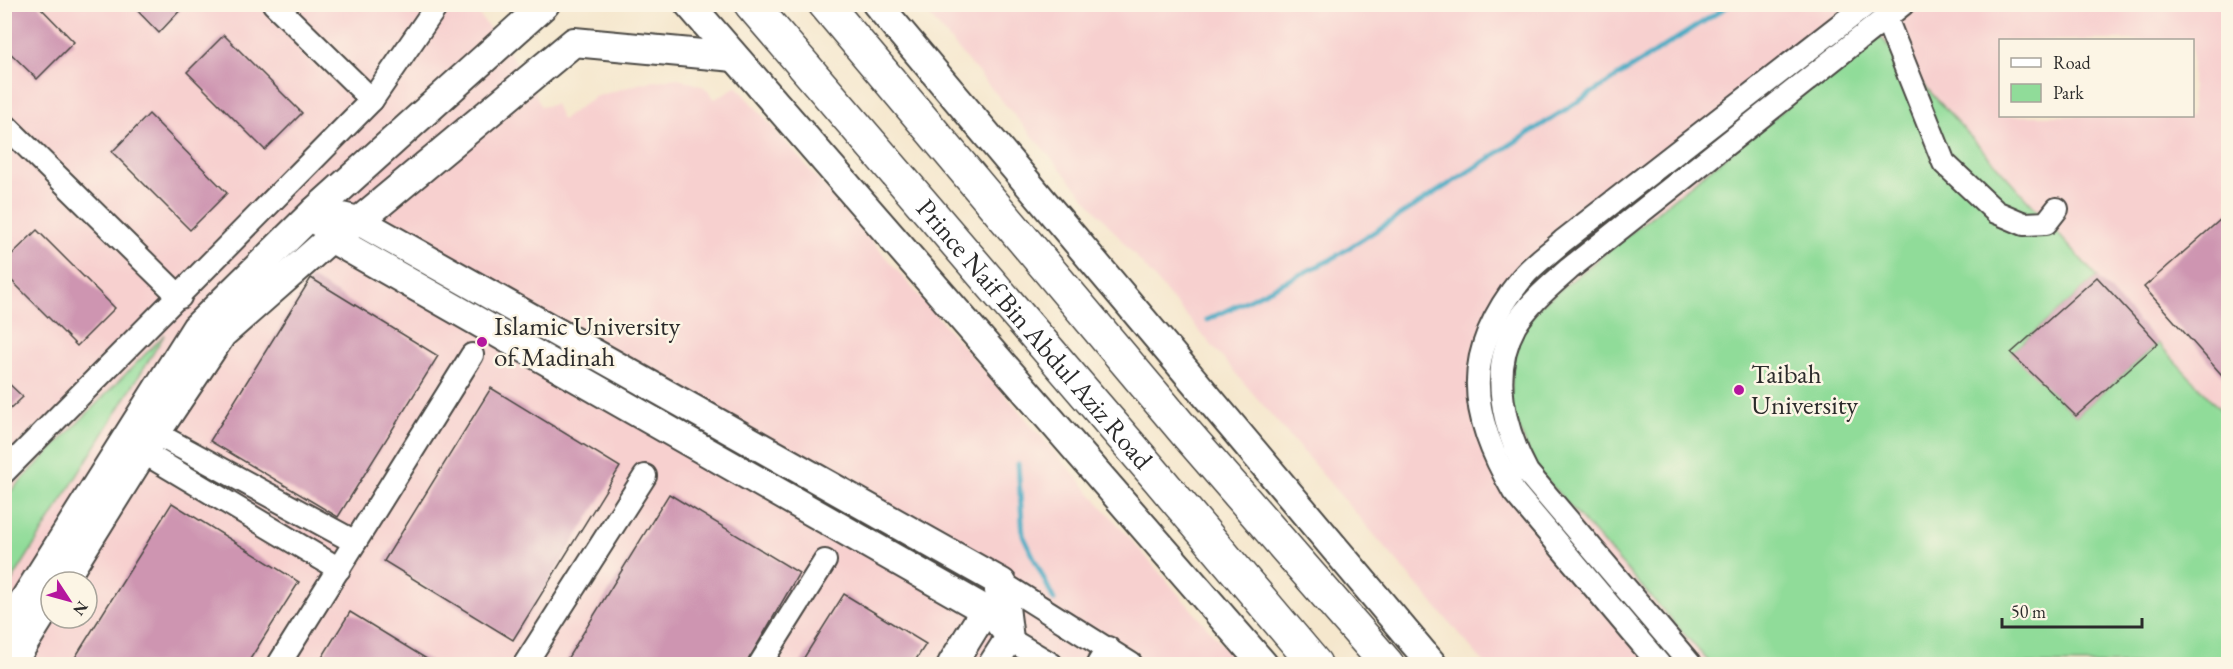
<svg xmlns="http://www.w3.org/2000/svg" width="2233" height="669" viewBox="0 0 2233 669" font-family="'EB Garamond',serif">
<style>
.built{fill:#f7d0cf;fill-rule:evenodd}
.green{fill:#90dc99;stroke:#5e8462;stroke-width:1.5}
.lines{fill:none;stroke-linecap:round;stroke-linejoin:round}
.stream{stroke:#43a9c3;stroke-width:5}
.building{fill:#ce95b1}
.minor-casing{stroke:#494743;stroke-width:26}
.major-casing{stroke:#494743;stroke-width:32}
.highway-casing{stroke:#494743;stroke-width:36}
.minor{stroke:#fff;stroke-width:22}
.major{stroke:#fff;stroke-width:28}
.highway{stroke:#fff;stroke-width:33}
.poi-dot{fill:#b5179e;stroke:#fcf5e5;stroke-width:2}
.labels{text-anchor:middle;stroke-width:5;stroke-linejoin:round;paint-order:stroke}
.poi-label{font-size:27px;fill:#2b2b2b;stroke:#fcf5e5;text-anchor:start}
.street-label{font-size:27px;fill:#2b2b2b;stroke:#fcf5e5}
</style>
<rect width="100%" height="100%" fill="#fcf5e5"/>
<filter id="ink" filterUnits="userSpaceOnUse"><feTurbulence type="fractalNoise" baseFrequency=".0167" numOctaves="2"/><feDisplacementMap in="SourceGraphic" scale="12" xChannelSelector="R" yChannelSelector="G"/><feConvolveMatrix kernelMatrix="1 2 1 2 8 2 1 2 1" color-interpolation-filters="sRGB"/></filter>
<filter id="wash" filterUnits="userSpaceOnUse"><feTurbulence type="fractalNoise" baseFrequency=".008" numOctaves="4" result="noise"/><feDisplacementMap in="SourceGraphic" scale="24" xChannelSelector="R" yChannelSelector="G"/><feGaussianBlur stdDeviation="1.35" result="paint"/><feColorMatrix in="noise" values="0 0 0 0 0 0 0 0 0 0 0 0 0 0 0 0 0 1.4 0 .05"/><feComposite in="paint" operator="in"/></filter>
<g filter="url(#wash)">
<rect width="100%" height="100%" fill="#f5e7cd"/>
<g class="built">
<path d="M4,5H471L529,78L541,107L555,104L562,120L594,97L642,83L678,78L704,87L715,99L737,86L1239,664H5ZM51,582H87V618H51Z"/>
<path d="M920,5H2228V664H1485ZM2000,40H2192V116H2000Z"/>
</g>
<g class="green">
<polygon points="1878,34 2097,277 2012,352 2076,416 2158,343 2228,418 2228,664 1711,664 1534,466 1511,407 1512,363 1518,334 1540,306"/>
<polygon points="165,334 5,592 5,497"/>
</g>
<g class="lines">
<g class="stream">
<polyline points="1207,320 1330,260 1731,4"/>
<polyline points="1018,464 1023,535 1054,600"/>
</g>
</g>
<g id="blocks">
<g class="building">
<polygon points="4,4 37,4 74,42 37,79 4,47"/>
<polygon points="131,4 186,4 159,33"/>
<polygon points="224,35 302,113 265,150 187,72"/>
<polygon points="149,114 227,193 190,230 112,152"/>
<polygon points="2229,212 2229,383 2144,287"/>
<polygon points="37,230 115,308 77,346 4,273 4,262"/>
<polygon points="2097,277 2158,343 2076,416 2011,353"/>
<polygon points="311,278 438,356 338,517 210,441"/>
<polygon points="4,379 23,397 4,415"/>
<polygon points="491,388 620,467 513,640 384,561"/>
<polygon points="669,494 799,573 746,664 564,664"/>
<polygon points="172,503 299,582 247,664 71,664"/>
<polygon points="844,594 926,644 913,664 800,664"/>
<polygon points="350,612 435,664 318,664"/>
</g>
</g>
</g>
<g filter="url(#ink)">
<use href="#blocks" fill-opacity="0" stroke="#494743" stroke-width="1.5"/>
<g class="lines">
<defs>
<g id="minor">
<polyline points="274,4 372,100"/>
<polyline points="1886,18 1944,163 1996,212 2024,224 2046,223 2057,209"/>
<polyline points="4,124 180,297"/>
<polyline points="155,433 355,542"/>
<polyline points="143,452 339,569"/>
<polyline points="4,472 372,100 438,4"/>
<polyline points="996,591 1002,583 1131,664"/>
<polyline points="998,626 1009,639 1051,664"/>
<polyline points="279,664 472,355"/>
<polyline points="525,664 645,476"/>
<polyline points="760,664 825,561"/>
<polyline points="1098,664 1108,648 1108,663"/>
<path d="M1659,664L1514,492C1468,412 1461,353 1522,278C1533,264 1550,253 1563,241L1867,4"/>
<path d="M1690,664L1527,472C1504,429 1489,373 1515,326C1528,304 1550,286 1569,269L1903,4"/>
</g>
<g id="major">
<polyline points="689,4 1263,664"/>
<polyline points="877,4 1432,664"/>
<polyline points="315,211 359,221 1002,583 1009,639 993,664"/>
<polyline points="323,225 331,238 985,610 952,664"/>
<polyline points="62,582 143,452 222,334 331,238 359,221 574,42 734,57"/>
<polyline points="4,632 196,328 315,211 545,4"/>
<polyline points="11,664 51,600"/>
</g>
<g id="highway">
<path id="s1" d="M751,4L1152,471L1315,664"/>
<polyline points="825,4 1186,433 1387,664"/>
</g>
</defs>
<use href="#minor" class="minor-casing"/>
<use href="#major" class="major-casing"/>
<use href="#highway" class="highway-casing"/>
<use href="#minor" class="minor"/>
<use href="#major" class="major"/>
<use href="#highway" class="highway"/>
</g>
</g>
<g class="poi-dot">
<circle cx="482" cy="342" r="6"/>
<circle cx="1739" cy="390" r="6"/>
</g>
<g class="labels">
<g class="poi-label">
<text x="494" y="335">Islamic University<tspan x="494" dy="31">of Madinah</tspan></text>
<text x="1751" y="383">Taibah<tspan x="1751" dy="31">University</tspan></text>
</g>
<g class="street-label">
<text dy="9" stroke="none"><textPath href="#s1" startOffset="435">Prince Naif Bin Abdul Aziz Road</textPath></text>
</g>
</g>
<rect width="2233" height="669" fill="none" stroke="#fcf5e5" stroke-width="24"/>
<rect x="1999" y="39" width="195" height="78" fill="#fcf5e5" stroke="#a8a49b" stroke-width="1.5"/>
<rect x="2011" y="58" width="30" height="9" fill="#ffffff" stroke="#a8a49b" stroke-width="1.5"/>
<text x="2053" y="69" font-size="18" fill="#2b2b2b">Road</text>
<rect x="2011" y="84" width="30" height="18" fill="#90dc99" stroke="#a8a49b" stroke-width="1.5"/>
<text x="2053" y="99" font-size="18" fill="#2b2b2b">Park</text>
<g transform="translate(69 600) rotate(126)"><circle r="28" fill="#fcf5e5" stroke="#a8a49b" stroke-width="1.5"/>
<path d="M0-4.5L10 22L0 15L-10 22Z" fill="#b5179e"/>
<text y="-9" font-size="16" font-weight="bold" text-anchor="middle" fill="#2b2b2b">N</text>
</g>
<path d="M2002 618v9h140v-9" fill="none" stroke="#2b2b2b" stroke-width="3"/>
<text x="2011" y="618" font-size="18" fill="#2b2b2b" stroke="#fcf5e5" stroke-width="4.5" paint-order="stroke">50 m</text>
</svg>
